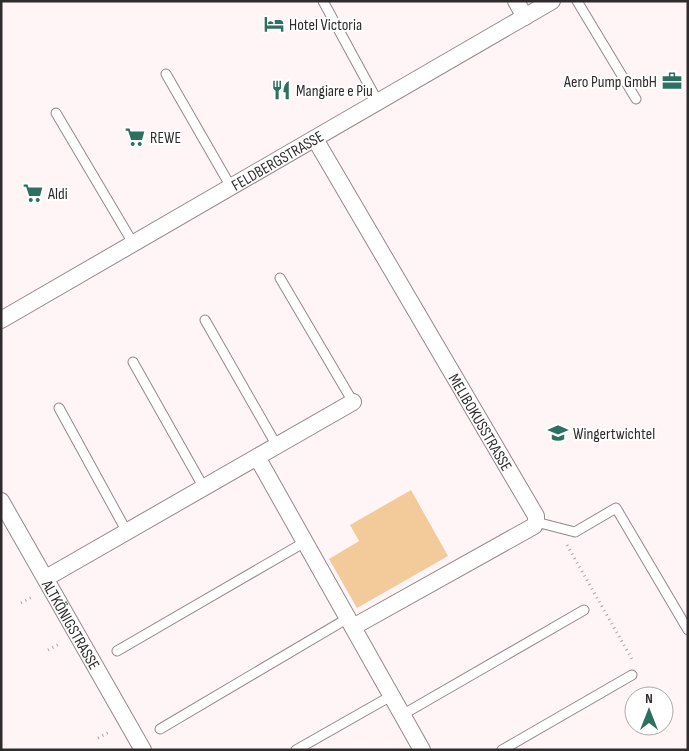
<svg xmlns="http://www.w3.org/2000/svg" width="689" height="751" viewBox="0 0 689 751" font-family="'Sofia Sans Condensed',sans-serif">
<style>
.green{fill:#f3cb9b}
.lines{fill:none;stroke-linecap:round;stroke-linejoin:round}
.lane-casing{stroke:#93898b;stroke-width:11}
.street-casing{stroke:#93898b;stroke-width:18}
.path{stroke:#aca5a6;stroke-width:3;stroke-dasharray:1 4;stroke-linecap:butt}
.lane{stroke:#fff;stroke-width:9}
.street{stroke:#fff;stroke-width:16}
.labels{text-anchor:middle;stroke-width:4;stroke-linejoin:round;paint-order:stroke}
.poi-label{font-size:16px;fill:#2f2b2c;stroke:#fff;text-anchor:start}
.street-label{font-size:16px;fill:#2f2b2c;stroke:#fff}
</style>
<rect width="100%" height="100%" fill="#fff5f7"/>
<polygon class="green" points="411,490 448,556 357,608 329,559 359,541 350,525"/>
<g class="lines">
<defs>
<g id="lane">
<polyline points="323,1 378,102"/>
<polyline points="577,1 636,99"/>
<polyline points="166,74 231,187"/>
<polyline points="56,113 133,243"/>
<polyline points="280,278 353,402"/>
<polyline points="205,320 277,446"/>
<polyline points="133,362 204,488"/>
<polyline points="59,408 127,532"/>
<polyline points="536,522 575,532 616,508 688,630"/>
<polyline points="117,651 305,542"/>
<polyline points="402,715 584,610"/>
<polyline points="160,729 348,618"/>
<polyline points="296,750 391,696"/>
<polyline points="502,750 632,675"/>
</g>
<g id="street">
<polyline points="516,1 525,17"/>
<path id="s1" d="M315,139L536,516V522L534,526L353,627"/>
<path id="s2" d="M1,320L552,1"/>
<polyline points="257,457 353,402"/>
<path id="s3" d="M1,501L143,750"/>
<polyline points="46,578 257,457 422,750"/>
</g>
</defs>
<use href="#lane" class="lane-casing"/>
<use href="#street" class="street-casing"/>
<g class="path">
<polyline points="567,545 633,661"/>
<polyline points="21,603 34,596"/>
<polyline points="48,650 61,643"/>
<polyline points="98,738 111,731"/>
</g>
<use href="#lane" class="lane"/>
<use href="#street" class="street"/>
</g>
<defs>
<symbol id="hotel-bare" viewBox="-9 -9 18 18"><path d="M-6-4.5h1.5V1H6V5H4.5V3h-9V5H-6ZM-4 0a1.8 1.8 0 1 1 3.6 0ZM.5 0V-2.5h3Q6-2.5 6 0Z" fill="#2e705f" stroke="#fff" stroke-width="2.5" paint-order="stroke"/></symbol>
<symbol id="office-bare" viewBox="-9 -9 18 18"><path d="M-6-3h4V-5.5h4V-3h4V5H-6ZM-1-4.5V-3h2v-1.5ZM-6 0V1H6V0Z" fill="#2e705f" stroke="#fff" stroke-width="2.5" paint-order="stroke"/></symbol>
<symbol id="restaurant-bare" viewBox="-9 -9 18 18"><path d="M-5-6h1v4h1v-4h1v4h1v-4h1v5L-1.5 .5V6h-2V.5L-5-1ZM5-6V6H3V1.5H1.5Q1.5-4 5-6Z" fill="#2e705f" stroke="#fff" stroke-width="2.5" paint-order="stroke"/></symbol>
<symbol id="supermarket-bare" viewBox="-9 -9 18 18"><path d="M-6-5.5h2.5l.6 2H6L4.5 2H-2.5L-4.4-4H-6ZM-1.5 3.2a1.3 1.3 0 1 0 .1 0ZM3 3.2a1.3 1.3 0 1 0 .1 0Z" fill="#2e705f" stroke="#fff" stroke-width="2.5" paint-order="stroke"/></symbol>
<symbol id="school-bare" viewBox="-9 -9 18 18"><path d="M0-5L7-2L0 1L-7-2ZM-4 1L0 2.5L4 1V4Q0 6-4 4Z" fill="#2e705f" stroke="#fff" stroke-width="2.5" paint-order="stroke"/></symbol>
</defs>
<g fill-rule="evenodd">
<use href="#hotel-bare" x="260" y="10" width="28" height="28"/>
<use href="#office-bare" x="658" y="67" width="28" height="28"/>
<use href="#restaurant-bare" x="267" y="76" width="28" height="28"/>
<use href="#supermarket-bare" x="121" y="123" width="28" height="28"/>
<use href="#supermarket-bare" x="19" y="179" width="28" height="28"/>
<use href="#school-bare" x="544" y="419" width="28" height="28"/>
</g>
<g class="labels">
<g class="poi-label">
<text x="289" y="30">Hotel Victoria</text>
<text x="657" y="87" text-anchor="end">Aero Pump GmbH</text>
<text x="296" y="96">Mangiare e Piu</text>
<text x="150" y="143">REWE</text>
<text x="48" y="199">Aldi</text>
<text x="573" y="439">Wingertwichtel</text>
</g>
<g class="street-label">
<text dy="6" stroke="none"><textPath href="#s2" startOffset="319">FELDBERGSTRASSE</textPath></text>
<text dy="6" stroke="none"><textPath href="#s1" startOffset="328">MELIBOKUSSTRASSE</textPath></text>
<text dy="6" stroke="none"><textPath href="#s3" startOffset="142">ALTKÖNIGSTRASSE</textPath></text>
</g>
</g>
<rect width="689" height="751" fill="none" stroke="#2f2b2c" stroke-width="5"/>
<g transform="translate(649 711)"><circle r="24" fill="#ffffff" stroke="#acaaab"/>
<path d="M0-4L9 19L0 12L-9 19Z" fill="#2e705f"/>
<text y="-8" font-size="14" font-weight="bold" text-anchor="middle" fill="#2f2b2c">N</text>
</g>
</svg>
